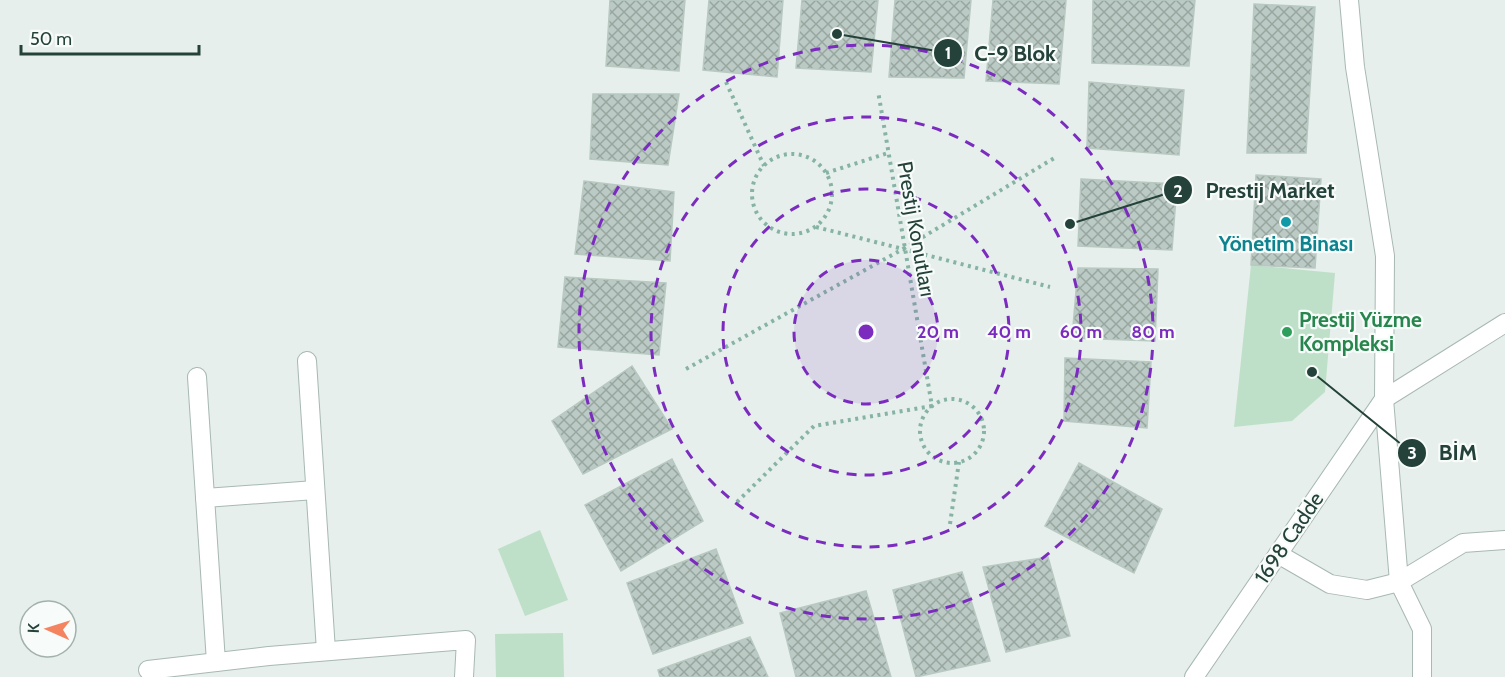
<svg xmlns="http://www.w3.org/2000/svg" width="1505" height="677" viewBox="0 0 1505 677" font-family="Cabin,sans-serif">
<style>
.grass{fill:#bfe0c8}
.building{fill:url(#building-cross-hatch);stroke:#b8c9c2;stroke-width:1.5}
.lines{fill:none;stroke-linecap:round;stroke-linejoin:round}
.minor-casing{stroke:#a8b8b2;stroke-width:20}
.path{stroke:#86b3a5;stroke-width:4;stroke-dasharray:3 4.5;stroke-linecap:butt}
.minor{stroke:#fff;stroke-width:18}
.ring{fill:none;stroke:#7b2cbf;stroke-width:3;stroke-dasharray:10 8}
.culture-dot{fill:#0f9aa8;stroke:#f7fbf9;stroke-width:2}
.leisure-dot{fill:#2e9e5b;stroke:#f7fbf9;stroke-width:2}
.labels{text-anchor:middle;stroke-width:4.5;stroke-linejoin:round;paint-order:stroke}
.street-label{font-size:21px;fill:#24423a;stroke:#f7fbf9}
.culture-label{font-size:21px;font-weight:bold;fill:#0d838f;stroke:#f7fbf9}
.leisure-label{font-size:21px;font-weight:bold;fill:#27864d;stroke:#f7fbf9;text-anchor:start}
.centre{fill:#7b2cbf;stroke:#f7fbf9;stroke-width:3}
.ring-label{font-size:18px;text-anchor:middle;font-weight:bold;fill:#7b2cbf;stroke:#f7fbf9;stroke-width:4.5;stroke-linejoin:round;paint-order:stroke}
.leader{fill:none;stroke:#24423a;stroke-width:2}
.callout-dot{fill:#24423a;stroke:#f7fbf9;stroke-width:2}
.mark-label{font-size:18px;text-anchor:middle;font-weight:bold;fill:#fff}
.callout-label{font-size:22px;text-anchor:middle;font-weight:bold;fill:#24423a;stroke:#f7fbf9;stroke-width:4.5;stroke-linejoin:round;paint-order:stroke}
</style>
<defs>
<pattern id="building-cross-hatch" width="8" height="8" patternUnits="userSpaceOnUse" patternTransform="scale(1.5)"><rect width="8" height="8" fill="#bbcac4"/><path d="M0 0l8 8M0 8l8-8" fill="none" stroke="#98a6a0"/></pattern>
</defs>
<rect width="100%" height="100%" fill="#e6efeb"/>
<g class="grass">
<polygon points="1251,265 1335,273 1325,392 1292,421 1234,427"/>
<polygon points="540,530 568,600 525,616 498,549"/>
<polygon points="563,633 564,677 496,677 495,634"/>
</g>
<g class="building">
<polygon points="610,0 685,0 679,71 606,66"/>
<polygon points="709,0 783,0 777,77 703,70"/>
<polygon points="802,0 878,0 871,72 796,68"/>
<polygon points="895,0 971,0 964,78 889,77"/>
<polygon points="993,0 1066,0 1059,84 986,81"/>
<polygon points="1093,0 1195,0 1189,66 1092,63"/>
<polygon points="1254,4 1315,7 1306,153 1247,153"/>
<polygon points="1089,82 1184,90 1179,155 1087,148"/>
<polygon points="593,94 679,94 668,165 590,159"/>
<polygon points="1256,175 1321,179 1315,268 1251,265"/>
<polygon points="1081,179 1177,184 1172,250 1078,246"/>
<polygon points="584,181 674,192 670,261 575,254"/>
<polygon points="1078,268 1158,269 1155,341 1072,338"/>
<polygon points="565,277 666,283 659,355 558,347"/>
<polygon points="1065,358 1151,362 1147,428 1064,421"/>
<polygon points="632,366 672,429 583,474 552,421"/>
<polygon points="672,459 703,521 621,571 585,505"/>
<polygon points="1079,463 1162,509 1134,573 1045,526"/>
<polygon points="716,549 743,623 653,654 627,583"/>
<polygon points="1048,557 1070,636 1006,652 983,567"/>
<polygon points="962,572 990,661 916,677 893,590"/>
<polygon points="866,591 891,677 796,677 780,613"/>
<polygon points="750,637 768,677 660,677 658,670"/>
</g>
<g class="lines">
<defs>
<g id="minor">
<polyline points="1349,0 1355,67 1385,256 1384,399 1399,582 1422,629 1422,677"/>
<polyline points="307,361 326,651"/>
<polyline points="197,377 216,662"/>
<polyline points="205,498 315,490"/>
<polyline points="1278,554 1330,584 1367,590 1399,582 1463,543 1505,540"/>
<polyline points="148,670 269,656 466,640 464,677"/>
<polyline points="1194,677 1384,399 1505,323"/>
</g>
</defs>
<use href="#minor" class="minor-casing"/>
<g class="path">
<polyline points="726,82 764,166"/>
<circle cx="792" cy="194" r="40"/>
<polyline points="826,173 888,153"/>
<polyline points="816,227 903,249 1056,157"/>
<polyline points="686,369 903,249 1050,287"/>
<circle cx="952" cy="431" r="32"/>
<polyline points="737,502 814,426 932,406 878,91"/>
<polyline points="950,524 959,462"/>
</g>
<use href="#minor" class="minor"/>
</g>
<circle cx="866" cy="332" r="72" fill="#7b2cbf" fill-opacity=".12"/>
<g class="ring">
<circle cx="866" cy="332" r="72"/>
<circle cx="866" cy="332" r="143"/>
<circle cx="866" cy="332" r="215"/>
<circle cx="866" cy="332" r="287"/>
</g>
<circle class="culture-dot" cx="1286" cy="222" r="6"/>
<circle class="leisure-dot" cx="1287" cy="332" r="6"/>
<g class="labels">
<g class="street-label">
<text transform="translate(916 229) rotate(80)" y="7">Prestij Konutları</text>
<text transform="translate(1289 538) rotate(-56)" y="7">1698 Cadde</text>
</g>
<g class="culture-label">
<text x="1286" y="251">Yönetim Binası</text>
</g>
<g class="leisure-label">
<text x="1299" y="327">Prestij Yüzme<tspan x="1299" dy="24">Kompleksi</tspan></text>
</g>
</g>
<circle cx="866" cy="332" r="9" class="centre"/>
<g class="ring-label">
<text x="938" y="338">20 m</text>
<text x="1009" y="338">40 m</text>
<text x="1081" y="338">60 m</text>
<text x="1153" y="338">80 m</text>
</g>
<path class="leader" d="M837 34L948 53M1070 224L1178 190M1312 372L1412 453"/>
<g class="callout-dot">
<circle cx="837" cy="34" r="6"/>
<circle cx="1070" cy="224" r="6"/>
<circle cx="1312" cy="372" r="6"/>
<circle cx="948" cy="53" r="15"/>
<circle cx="1178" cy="190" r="15"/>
<circle cx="1412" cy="453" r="15"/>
</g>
<g class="mark-label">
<text x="948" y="59">1</text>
<text x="1178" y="197">2</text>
<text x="1412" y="459">3</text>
</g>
<g class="callout-label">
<text x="1015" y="61">C-9 Blok</text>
<text x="1270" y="198">Prestij Market</text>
<text x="1458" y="460">BİM</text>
</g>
<g transform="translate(48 629) rotate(273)"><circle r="28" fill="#f7fbf9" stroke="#a3b1ad" stroke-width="1.5"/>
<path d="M0-4.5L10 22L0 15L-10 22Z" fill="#f4845f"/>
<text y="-9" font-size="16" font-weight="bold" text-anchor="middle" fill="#24423a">K</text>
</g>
<path d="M21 45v9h178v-9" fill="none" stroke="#24423a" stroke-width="3"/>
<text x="30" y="45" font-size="18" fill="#24423a" stroke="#f7fbf9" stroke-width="4.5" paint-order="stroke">50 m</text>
</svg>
